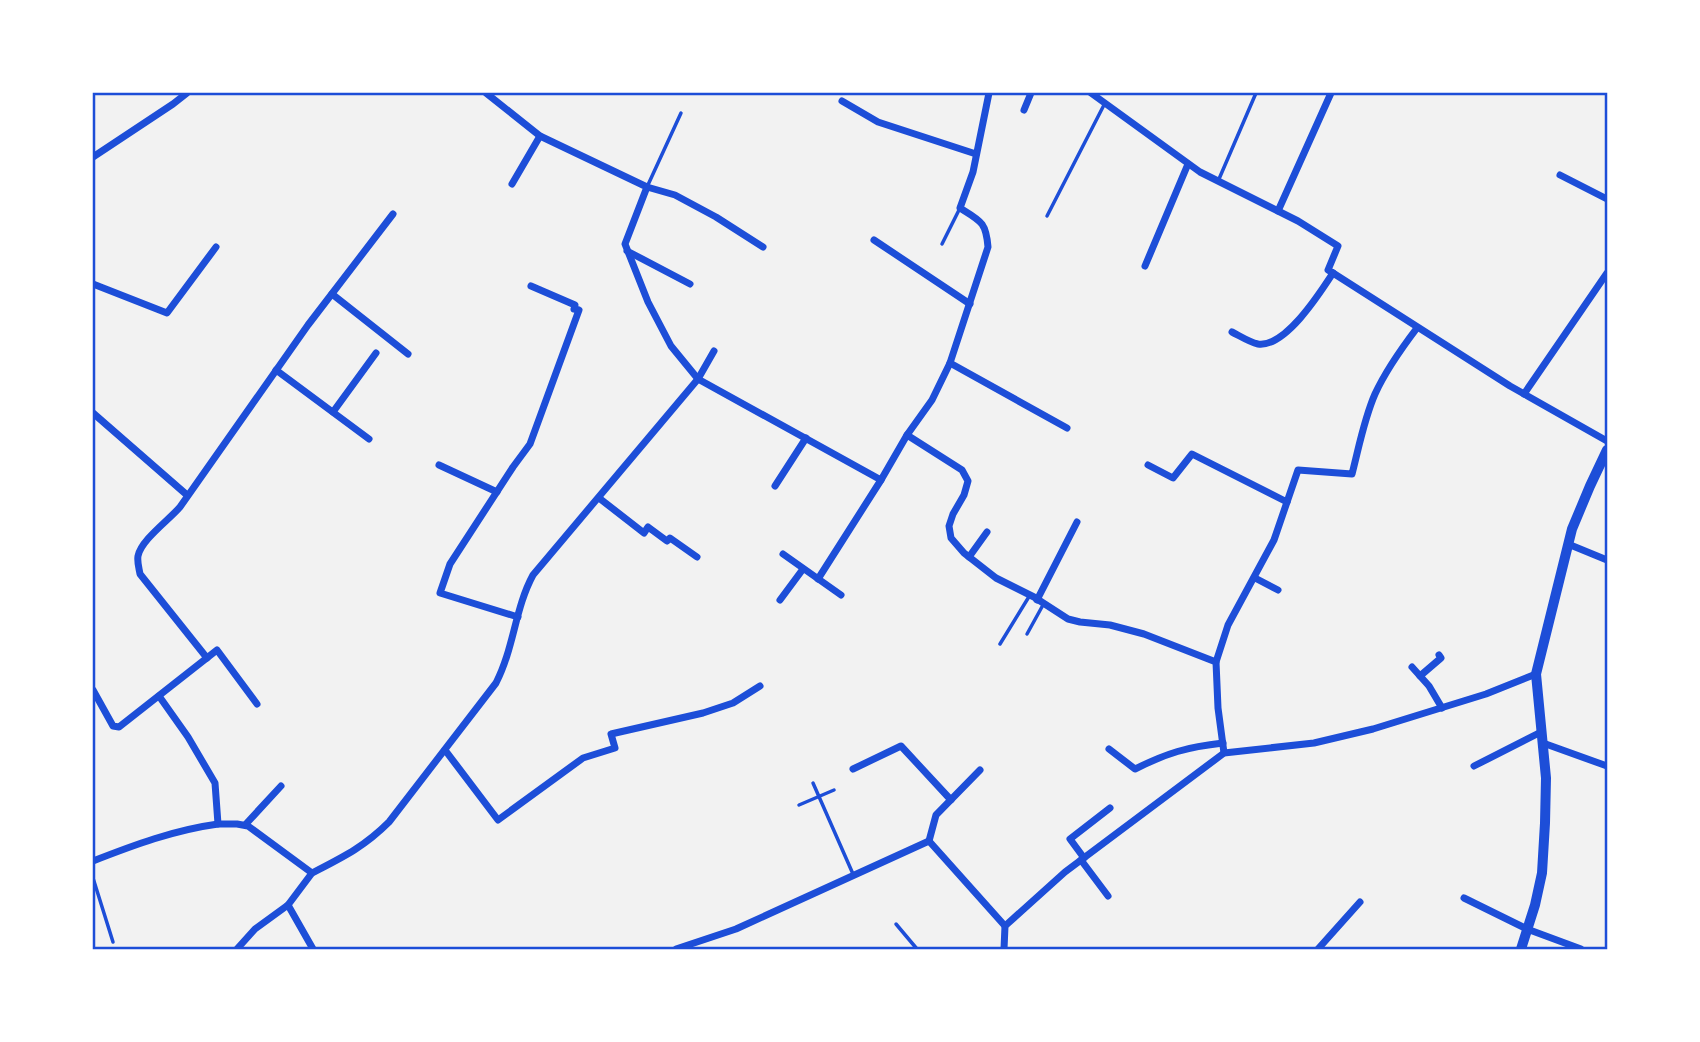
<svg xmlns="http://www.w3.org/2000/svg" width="1700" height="1042" viewBox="0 0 1700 1042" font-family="Poppins,sans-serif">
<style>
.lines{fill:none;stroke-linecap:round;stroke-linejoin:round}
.service{stroke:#1d4ed8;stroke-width:3.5}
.minor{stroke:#1d4ed8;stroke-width:7}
.secondary{stroke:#1d4ed8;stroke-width:10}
.neatline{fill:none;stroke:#1d4ed8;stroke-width:2.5}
</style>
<rect width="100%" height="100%" fill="#f2f2f2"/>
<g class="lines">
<g class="service">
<polyline points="1219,179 1256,93"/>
<polyline points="647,187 681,113"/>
<polyline points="1047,216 1105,103"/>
<polyline points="942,244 960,208"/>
<polyline points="1027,634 1043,605"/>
<polyline points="1000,644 1030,595"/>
<polyline points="813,783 853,874"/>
<polyline points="799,805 834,790"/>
<polyline points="93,878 113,942"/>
<polyline points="896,924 917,949"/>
</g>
<g class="minor">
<polyline points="486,93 540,136 647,187 625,244 648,302 671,346 698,379 881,480 907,435 962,470 968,481 964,495 953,514 949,526 951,538 964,553 996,578 1034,597 1068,619 1080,622 1110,625 1144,634 1216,662 1218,708 1224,753"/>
<polyline points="1091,93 1200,172 1298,221 1338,246 1328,270 1333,273"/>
<polyline points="842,101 878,122 976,154"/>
<polyline points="1024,110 1031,93"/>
<polyline points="93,157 173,104 187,93"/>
<polyline points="1560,175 1607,199"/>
<polyline points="512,184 540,136"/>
<polyline points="647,187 675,195 716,217 763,247"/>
<polyline points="1278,211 1331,93"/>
<polyline points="874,240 970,304"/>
<polyline points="627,251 690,284"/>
<polyline points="1145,266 1188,164"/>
<polyline points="1333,273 1510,386 1607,441"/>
<polyline points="93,284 167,313 216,247"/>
<polyline points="332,294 408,354"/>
<path d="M1232,332C1240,336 1249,342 1258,344C1285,348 1320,293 1333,273"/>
<polyline points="950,363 1067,428"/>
<polyline points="276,370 369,439"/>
<polyline points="1524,394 1607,273"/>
<polyline points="333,412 376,353"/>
<polyline points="93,413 187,495"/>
<path d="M907,435L932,400L950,363L988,247C986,222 981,221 960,208L973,172L989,93"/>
<polyline points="439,465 497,492"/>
<polyline points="1148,465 1173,478 1192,454 1287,502"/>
<polyline points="775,486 806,438"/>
<polyline points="599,498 644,533 648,527 667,541 670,538 697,557"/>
<polyline points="1568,544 1607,560"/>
<polyline points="783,554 841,595"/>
<polyline points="969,557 987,532"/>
<polyline points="1255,578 1278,590"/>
<polyline points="818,579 881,480"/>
<polyline points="780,600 803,569"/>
<polyline points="1037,600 1077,522"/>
<polyline points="518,617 440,593 450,564 513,467 530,444 579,310 574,309 575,305 531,286"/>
<path d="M207,658L140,574C139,568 137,562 138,556C141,540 169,520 180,507L308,325L393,214"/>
<path d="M1216,662L1228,625L1274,540L1298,470L1352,474C1359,447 1364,419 1375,394C1386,370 1401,349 1417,328"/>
<polyline points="1412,667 1429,686 1442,708"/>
<polyline points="1420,676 1441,658 1439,655"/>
<polyline points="93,690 113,726 119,727 217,650 257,704"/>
<path d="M159,696L188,737L215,783L218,824H237L248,826L312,873C343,857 364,847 389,822L496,683C514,648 515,608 533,575L698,379L714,351"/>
<polyline points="1543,743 1607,766"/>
<path d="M1109,749L1135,769C1167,753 1187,747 1223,743"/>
<polyline points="445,750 498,820 583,758 615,748 611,734 703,713 733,703 760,686"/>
<polyline points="1474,766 1541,732"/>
<polyline points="853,769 901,746 951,800"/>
<polyline points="245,825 281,786"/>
<polyline points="929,841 936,815 980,770"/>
<polyline points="1084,858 1070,839 1110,808"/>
<polyline points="1081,860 1108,896"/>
<path d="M93,861C134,845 174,830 218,824"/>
<polyline points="1464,898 1527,929 1581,949"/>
<polyline points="288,905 313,949"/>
<polyline points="237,949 255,929 288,905 312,873"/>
<polyline points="676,949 736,929 929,841 1005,926"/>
<polyline points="1004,949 1005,926 1065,872 1224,753 1314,743 1373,729 1486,694 1536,674"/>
<polyline points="1318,949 1360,902"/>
</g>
<polyline class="secondary" points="1521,949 1535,905 1542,873 1545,823 1546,778 1536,674 1572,529 1590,486 1607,450"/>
</g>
<rect width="1700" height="1042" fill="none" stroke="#ffffff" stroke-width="189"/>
<rect x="94" y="94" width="1512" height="854" class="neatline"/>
</svg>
